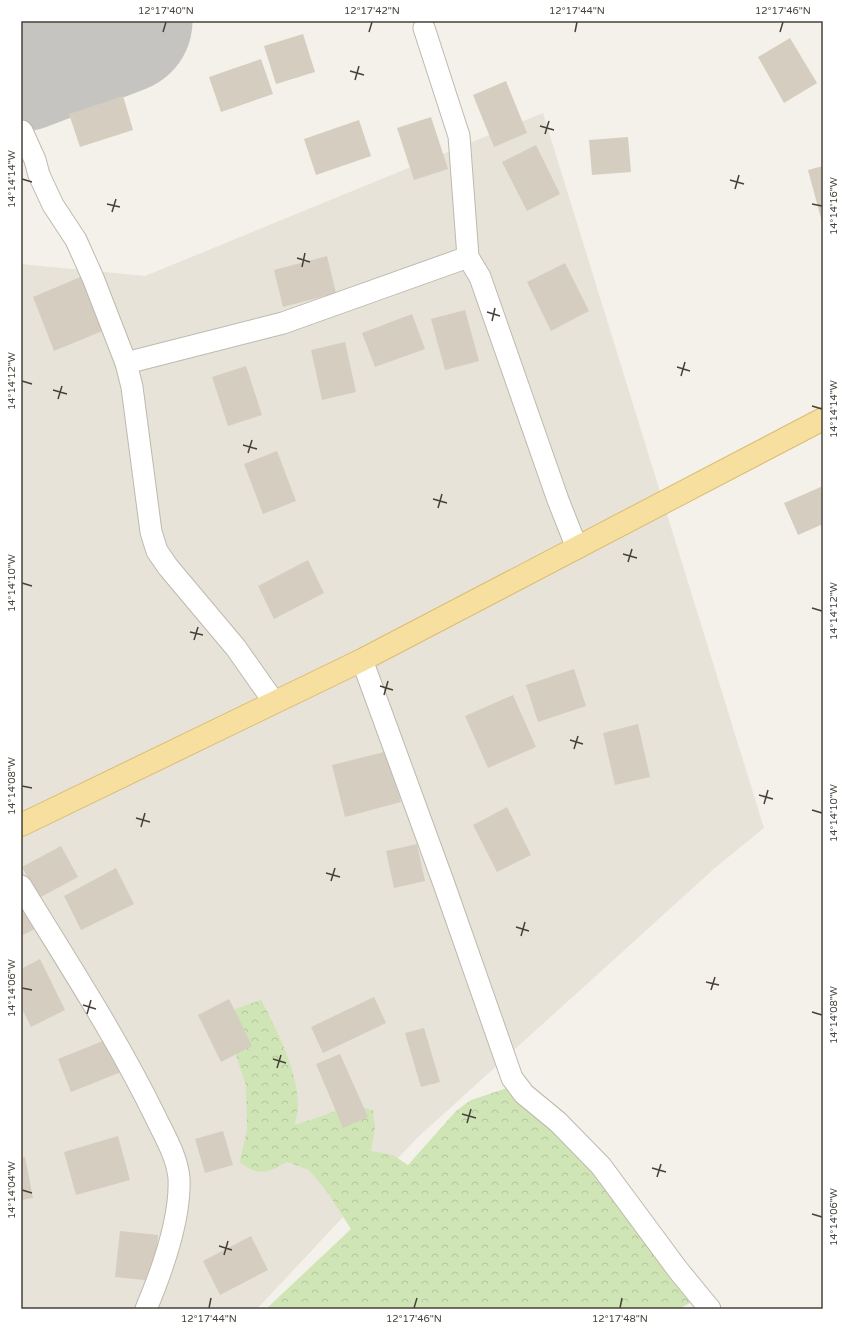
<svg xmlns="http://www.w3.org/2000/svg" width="844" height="1330" viewBox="0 0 844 1330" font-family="'Varela Round',sans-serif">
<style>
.residential{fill:#e7e3d9}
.forest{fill:url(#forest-crowns)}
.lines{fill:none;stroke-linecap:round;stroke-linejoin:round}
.runway{stroke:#c6c4c1;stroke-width:145}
.building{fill:#d5cdc0}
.minor-casing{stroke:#bfb9ad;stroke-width:23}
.major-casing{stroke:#dbbd71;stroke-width:24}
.minor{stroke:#fff;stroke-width:21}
.major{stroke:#f7dfa0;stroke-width:22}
.ticks{fill:none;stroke:#474239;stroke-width:1.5}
.neatline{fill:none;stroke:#474239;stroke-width:1.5}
.ticks-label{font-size:10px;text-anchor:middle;fill:#474239}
</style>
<defs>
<pattern id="forest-crowns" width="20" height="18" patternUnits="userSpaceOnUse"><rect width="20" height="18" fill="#cfe5b6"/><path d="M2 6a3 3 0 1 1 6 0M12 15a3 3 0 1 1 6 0" fill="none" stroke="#b3c69d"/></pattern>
</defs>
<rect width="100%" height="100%" fill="#f4f1ea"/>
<polygon class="residential" points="543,113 764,828 716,867 417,1138 257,1309 21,1309 21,264 145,276"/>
<path class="forest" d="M261,1000C277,1030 297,1069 298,1104C298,1111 296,1118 295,1125L353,1105L373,1110L375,1128L371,1151L393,1155L408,1165L456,1111L471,1100L510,1087L563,1130L690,1303L679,1309H266L351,1229L328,1193L309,1170L287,1162C267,1173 258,1177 240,1162L247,1129L246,1086L237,1058L227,1012Z"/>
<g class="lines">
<polyline class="runway" points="21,59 120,21"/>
</g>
<g class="building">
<polygon points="303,34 315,72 276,84 264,46"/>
<polygon points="790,38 817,83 784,103 758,57"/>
<polygon points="261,59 273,94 221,112 209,77"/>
<polygon points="506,81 527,133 494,147 473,95"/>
<polygon points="123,96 133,130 80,147 69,114"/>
<polygon points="431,117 448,169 414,180 397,128"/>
<polygon points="359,120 371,156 316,175 304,139"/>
<polygon points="628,137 631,172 592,175 589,140"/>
<polygon points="536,145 560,194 527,211 502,162"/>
<polygon points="823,166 823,222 822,222 808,170"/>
<polygon points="327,256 336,293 283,307 274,270"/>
<polygon points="565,263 589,311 551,331 527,282"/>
<polygon points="85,275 107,329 54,351 33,297"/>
<polygon points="465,310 479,361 445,370 431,319"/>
<polygon points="412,314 425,349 375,367 362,333"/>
<polygon points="345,342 356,392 322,400 311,350"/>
<polygon points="246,366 262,415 228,426 212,377"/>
<polygon points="277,451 296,501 263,514 244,464"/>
<polygon points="823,486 823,524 798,535 784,503"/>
<polygon points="308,560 324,593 274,619 258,586"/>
<polygon points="574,669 586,706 538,722 526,685"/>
<polygon points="513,695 536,747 488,768 465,716"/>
<polygon points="638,724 650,777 615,785 603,733"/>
<polygon points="388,751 401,802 345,817 332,765"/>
<polygon points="507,807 531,855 497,872 473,825"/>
<polygon points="417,844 425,881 394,888 386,851"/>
<polygon points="61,846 78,877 39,898 22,867"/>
<polygon points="116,868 134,904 81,930 64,896"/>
<polygon points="21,897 37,928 21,936"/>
<polygon points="40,959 65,1010 31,1027 21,1007 21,969"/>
<polygon points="374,997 386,1023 323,1053 311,1027"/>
<polygon points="229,999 252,1046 221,1062 198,1015"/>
<polygon points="424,1028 440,1082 421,1087 405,1033"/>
<polygon points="108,1039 121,1072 71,1092 58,1059"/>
<polygon points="340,1054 368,1117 343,1128 316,1064"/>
<polygon points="223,1131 233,1165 205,1173 195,1139"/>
<polygon points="118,1136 130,1180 76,1195 64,1152"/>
<polygon points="25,1157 33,1198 21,1200 21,1158"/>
<polygon points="120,1231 158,1235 154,1281 115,1277"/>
<polygon points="251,1236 268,1270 220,1295 203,1261"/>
</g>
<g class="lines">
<defs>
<g id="minor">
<polyline points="424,28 459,136 468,257 480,277 558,500 577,548"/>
<polyline points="22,131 35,160 39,175 53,205 76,240 93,278 126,363 132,387 151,532 157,551 168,567 236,648 274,702"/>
<polyline points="126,363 283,323 468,257"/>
<polyline points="362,660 444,884 512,1078 524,1094 558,1122 601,1166 678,1270 710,1309"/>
<path d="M21,886C67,962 116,1036 155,1116C164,1135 177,1156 179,1178C181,1219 162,1271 146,1309"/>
</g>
<polyline id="major" points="21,825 362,660 823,419"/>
</defs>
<use href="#minor" class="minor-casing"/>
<use href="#major" class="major-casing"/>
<use href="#minor" class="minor"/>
<use href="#major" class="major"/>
</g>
<path class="ticks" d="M163,32L166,22M369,32L372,22M575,32L577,22M780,32L783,22M350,71L364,75M355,80L359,66M540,126L554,130M545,134L549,121M22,179L32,182M730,180L744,184M735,189L739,175M107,204L120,207M812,204L822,206M112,212L116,199M297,258L310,262M302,267L305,253M487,312L500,316M492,321L495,308M677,367L690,371M681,376L685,362M22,381L32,384M53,390L67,394M58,399L62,386M812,406L822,409M243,445L257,449M248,453L252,440M433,499L447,503M438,508L442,494M623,554L637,558M628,562L632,549M22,583L32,586M812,608L822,611M190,632L203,635M194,640L198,627M380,686L393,690M384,695L388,681M570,740L583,744M574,749L578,736M22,786L32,788M759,795L773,799M764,804L768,790M812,810L822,813M136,818L150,822M141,827L145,813M326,873L340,877M331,881L335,868M516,927L529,931M521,936L525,922M706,982L719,985M22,988L32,990M711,990L715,977M83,1005L96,1009M812,1012L822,1015M87,1014L91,1000M273,1059L286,1063M277,1068L281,1055M462,1114L476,1118M467,1123L471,1109M652,1168L666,1172M657,1177L661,1164M22,1190L32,1193M812,1214L822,1217M219,1246L232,1250M224,1255L228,1241M209,1308L211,1298M414,1308L417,1298M620,1308L622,1298"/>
<rect width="844" height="1330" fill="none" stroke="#ffffff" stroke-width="44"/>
<rect x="22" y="22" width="800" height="1286" class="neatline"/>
<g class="ticks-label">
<text x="166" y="14">12°17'40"N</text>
<text x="372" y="14">12°17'42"N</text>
<text x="577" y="14">12°17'44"N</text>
<text x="783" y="14">12°17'46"N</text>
<text transform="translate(11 179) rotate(-90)" y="4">14°14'14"W</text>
<text transform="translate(833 206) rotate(-90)" y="4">14°14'16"W</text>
<text transform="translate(11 381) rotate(-90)" y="4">14°14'12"W</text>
<text transform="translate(833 409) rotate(-90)" y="4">14°14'14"W</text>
<text transform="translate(11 583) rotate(-90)" y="4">14°14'10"W</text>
<text transform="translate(833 611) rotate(-90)" y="4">14°14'12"W</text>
<text transform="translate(11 786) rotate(-90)" y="4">14°14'08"W</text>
<text transform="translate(833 813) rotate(-90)" y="4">14°14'10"W</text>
<text transform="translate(11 988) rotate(-90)" y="4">14°14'06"W</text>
<text transform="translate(833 1015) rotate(-90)" y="4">14°14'08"W</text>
<text transform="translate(11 1190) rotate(-90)" y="4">14°14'04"W</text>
<text transform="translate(833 1217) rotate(-90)" y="4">14°14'06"W</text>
<text x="209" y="1322">12°17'44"N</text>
<text x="414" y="1322">12°17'46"N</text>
<text x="620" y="1322">12°17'48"N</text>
</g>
</svg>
